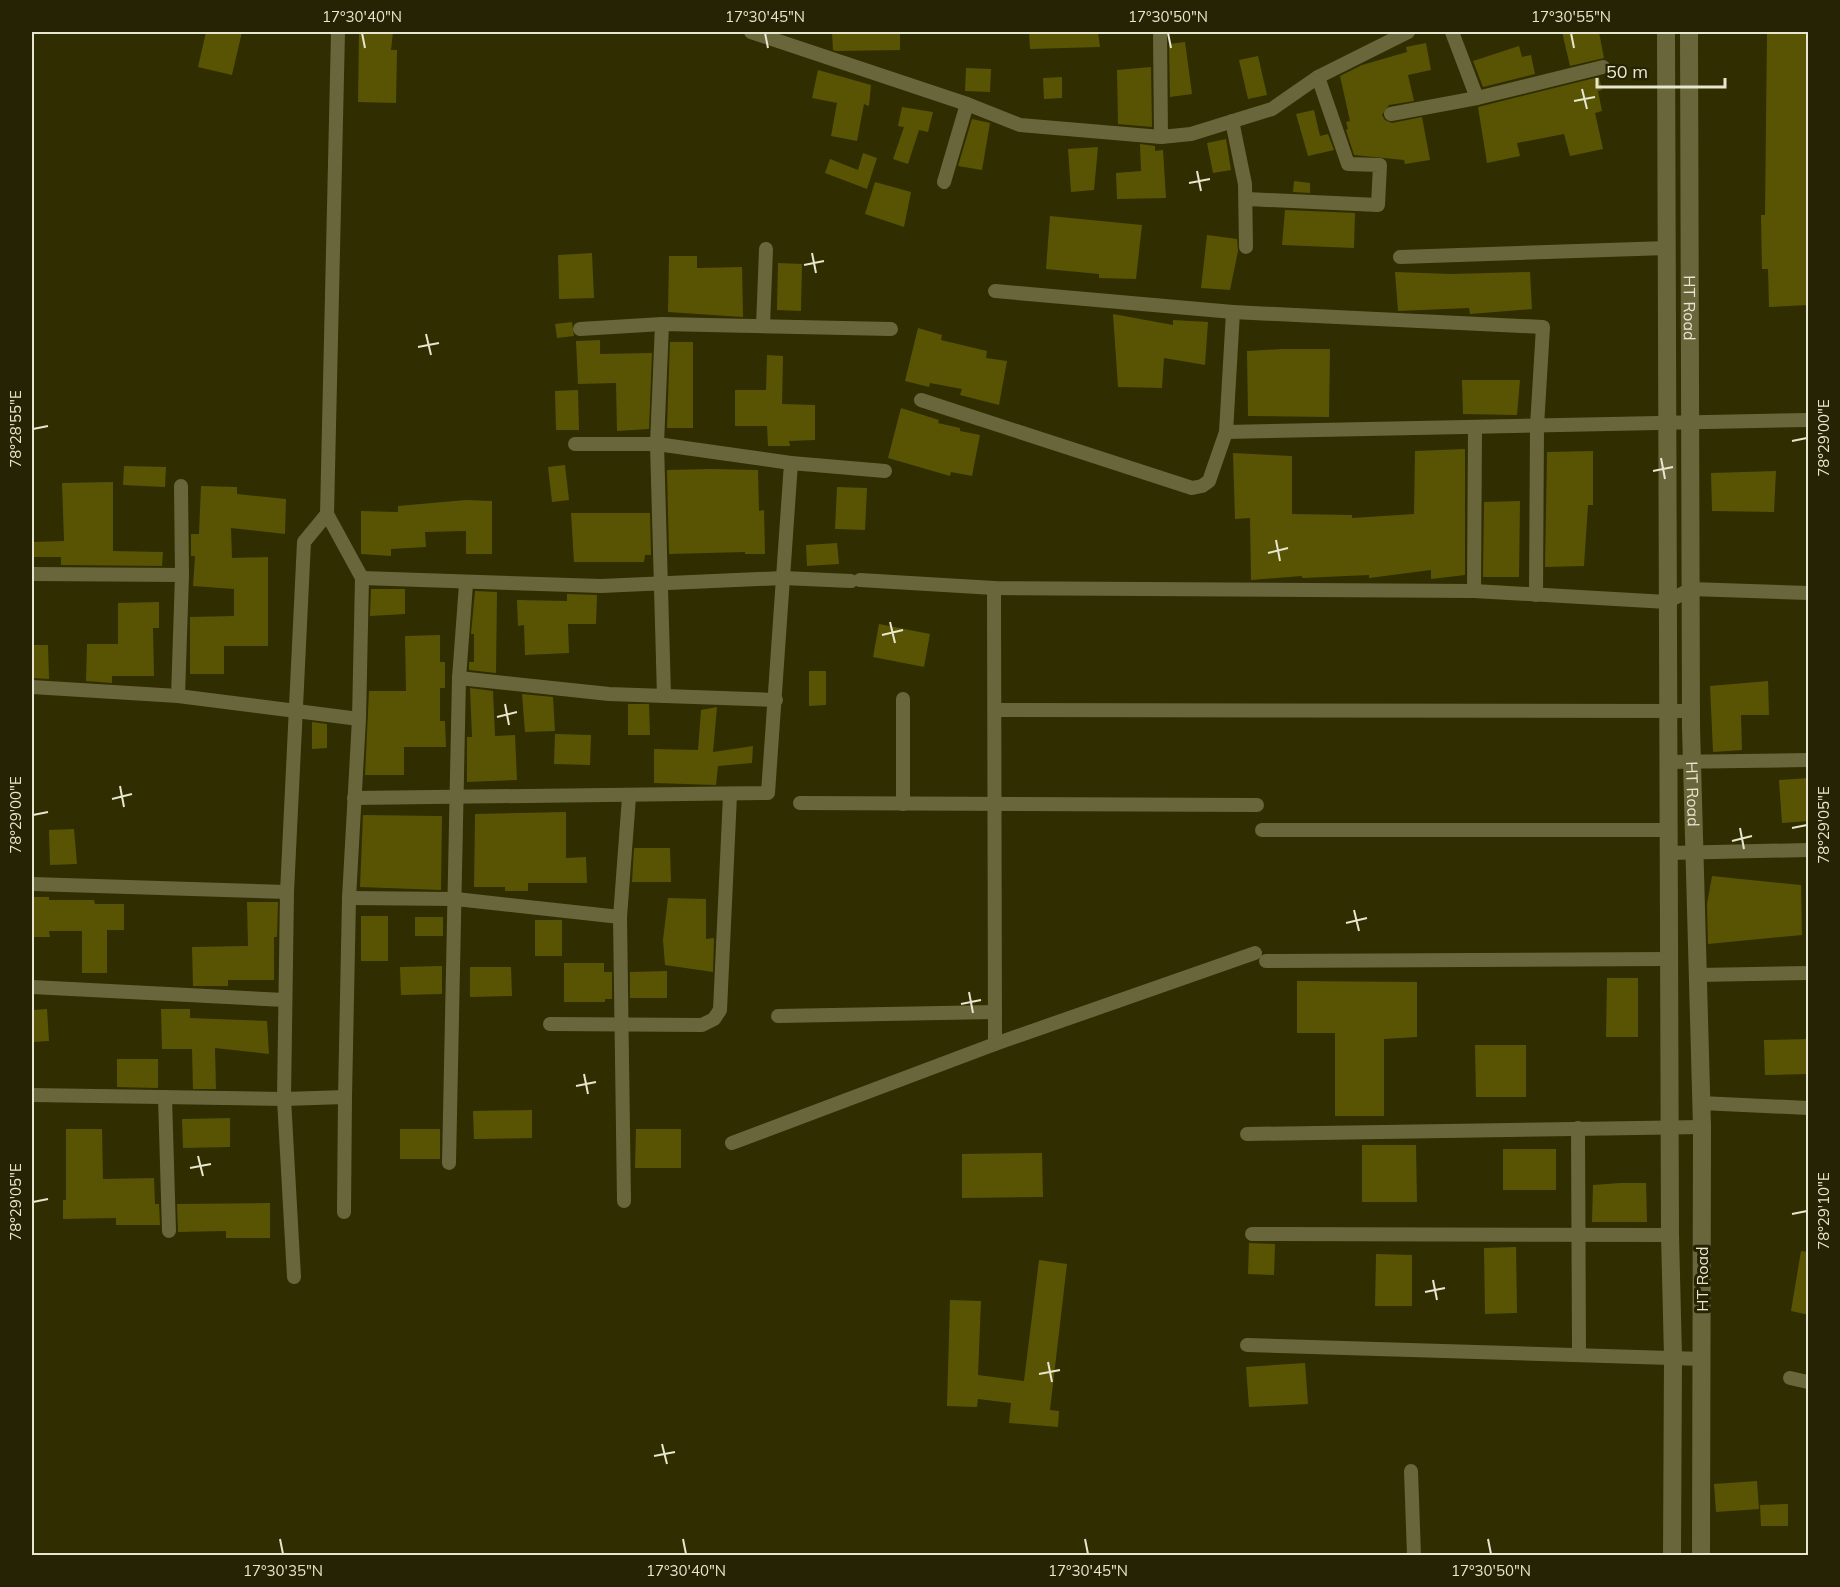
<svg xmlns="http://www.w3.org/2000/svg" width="1840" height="1587" viewBox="0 0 1840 1587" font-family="Mulish,sans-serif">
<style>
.building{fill:#595404}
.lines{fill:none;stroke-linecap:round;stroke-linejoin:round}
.street{stroke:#69663c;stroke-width:14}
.secondary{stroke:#69663c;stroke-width:18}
.ticks{fill:none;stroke:#e7e6cf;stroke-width:2}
.labels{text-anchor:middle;stroke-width:6;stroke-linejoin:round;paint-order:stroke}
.street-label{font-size:16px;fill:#e7e6cf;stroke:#252303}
.neatline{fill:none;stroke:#e7e6cf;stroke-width:2}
.ticks-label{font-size:15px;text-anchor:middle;fill:#e7e6cf}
</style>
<rect width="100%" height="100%" fill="#302d00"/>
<g class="building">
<polygon points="206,32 242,32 232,75 198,67"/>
<polygon points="359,32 393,32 391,50 397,50 396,103 358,102"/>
<polygon points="832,32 900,32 900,50 836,51 833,50"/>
<polygon points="1029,32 1098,32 1100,47 1030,49"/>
<polygon points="1562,32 1599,32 1604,58 1570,66"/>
<polygon points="1767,32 1809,32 1806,216 1809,305 1769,307 1768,269 1762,269 1761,215 1765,215"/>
<polygon points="1185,42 1192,94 1170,97 1169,44"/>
<polygon points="1426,43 1431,70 1408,75 1414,101 1389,105 1382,115 1385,120 1392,123 1422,117 1430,160 1405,164 1404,160 1354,155 1346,130 1348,129 1346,122 1350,121 1340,76 1362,65 1407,52 1406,47"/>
<polygon points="1519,46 1522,57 1531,55 1535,74 1483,87 1473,61"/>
<polygon points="1258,56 1267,95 1248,99 1239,60"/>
<polygon points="1151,67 1152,127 1118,124 1117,70"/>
<polygon points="966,68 991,69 990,92 965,91"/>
<polygon points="818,70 871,85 869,106 864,104 857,141 831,136 837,103 812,98"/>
<polygon points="1062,77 1062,98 1044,99 1043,78"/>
<polygon points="1599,77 1602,90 1598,91 1602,111 1595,113 1603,149 1570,156 1564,134 1517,143 1520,156 1487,163 1478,107"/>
<polygon points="902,107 933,112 928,132 919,130 908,164 893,159 904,127 898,126"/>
<polygon points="1314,110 1320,136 1328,134 1334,150 1308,156 1296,114"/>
<polygon points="972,119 990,123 982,170 958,166"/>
<polygon points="1226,139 1231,170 1213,173 1207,143"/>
<polygon points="1140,144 1155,146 1155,151 1163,150 1166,198 1117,199 1116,173 1141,171"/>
<polygon points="1098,147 1094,190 1071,192 1068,149"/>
<polygon points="863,153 877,158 867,189 825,173 830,159 858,170"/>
<polygon points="1294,181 1310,183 1310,193 1293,192"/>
<polygon points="875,182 911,192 904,227 865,214"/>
<polygon points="1285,210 1355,213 1354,248 1282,245"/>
<polygon points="1050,216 1142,225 1136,279 1099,278 1099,274 1046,269"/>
<polygon points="1207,235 1237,239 1238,251 1230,290 1201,288"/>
<polygon points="592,253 594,298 559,299 558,255"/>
<polygon points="669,256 697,256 697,268 742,267 743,317 668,312"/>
<polygon points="778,263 802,264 801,311 777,310"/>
<polygon points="1395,272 1451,274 1530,272 1532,309 1470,314 1469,308 1398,311"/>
<polygon points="1113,314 1173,325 1173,320 1208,322 1205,365 1164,358 1162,388 1118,387"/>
<polygon points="572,322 574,336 557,338 555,324"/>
<polygon points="918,328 942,335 941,340 987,351 986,358 1007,361 999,405 960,395 962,389 930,383 929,387 905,381"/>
<polygon points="600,340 600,354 652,353 649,429 617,431 616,383 578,384 576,341"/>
<polygon points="670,342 693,342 693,428 667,428"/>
<polygon points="1281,349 1330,349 1329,417 1248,416 1247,351"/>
<polygon points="767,355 783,356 782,404 815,405 815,440 789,441 790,446 768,446 767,426 735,426 735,390 766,390"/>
<polygon points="1462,380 1520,380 1517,415 1463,414"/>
<polygon points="578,390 579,430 556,430 555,391"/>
<polygon points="901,408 939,420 938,423 960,428 960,431 980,435 972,476 951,472 950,476 888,458"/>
<polygon points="1465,449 1465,575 1431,579 1431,570 1369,578 1369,575 1302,578 1302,576 1251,580 1250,518 1235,519 1233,453 1292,456 1292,514 1352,515 1352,518 1414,514 1415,451"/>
<polygon points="1593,451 1593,505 1588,505 1584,566 1545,567 1547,452"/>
<polygon points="565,465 569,500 552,502 548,467"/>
<polygon points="124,466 166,467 165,487 123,485"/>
<polygon points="711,469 758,470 759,511 764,510 765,554 745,554 745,552 669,554 667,470"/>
<polygon points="1776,471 1774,512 1712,511 1711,473"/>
<polygon points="113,482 113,551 163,552 162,566 61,565 61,557 32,557 32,542 64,541 62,483"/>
<polygon points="201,486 237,487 237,494 286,499 285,534 231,528 232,558 268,557 268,646 224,646 224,674 190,674 190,617 234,616 234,589 193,586 195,556 191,556 191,534 199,534"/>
<polygon points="837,487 867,488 865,530 835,529"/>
<polygon points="466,500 492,501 492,554 466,554 466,531 425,532 426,547 391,549 391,556 361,554 361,511 398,512 398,506"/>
<polygon points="1520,501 1519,577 1483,577 1484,502"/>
<polygon points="571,513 650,513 651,555 645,555 644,562 574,562"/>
<polygon points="837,543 839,564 807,566 806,545"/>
<polygon points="371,589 405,589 405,614 370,616"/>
<polygon points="475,591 497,592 496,673 469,670 469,662 474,662 474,634 471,634"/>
<polygon points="567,594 597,595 596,624 568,624 569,653 525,655 524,625 518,626 517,600 567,601"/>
<polygon points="159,602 159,628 153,628 154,676 112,676 112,683 86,681 87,644 118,644 118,603"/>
<polygon points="879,624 930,634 924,667 873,657"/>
<polygon points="440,635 440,662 445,662 445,688 440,688 440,721 445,721 446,747 404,747 404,775 365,775 369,691 406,691 405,636"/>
<polygon points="32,645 48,645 49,679 32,678"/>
<polygon points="809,671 826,671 826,705 809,706"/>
<polygon points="1768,681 1769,715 1741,715 1742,750 1713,752 1710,686"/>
<polygon points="470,688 493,691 495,736 515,735 517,780 467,782 467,737 472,737"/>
<polygon points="522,694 553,697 555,731 525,732"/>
<polygon points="628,704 649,704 650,735 628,735"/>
<polygon points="717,707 713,752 753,746 752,763 718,766 716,785 654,783 654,749 698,750 701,710"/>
<polygon points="312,722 327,724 327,748 312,749"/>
<polygon points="555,734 591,735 590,765 554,764"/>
<polygon points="1809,778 1809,821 1782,823 1779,780"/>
<polygon points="566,812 566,858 586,857 587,883 528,883 528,891 505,891 505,887 474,887 475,814"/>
<polygon points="363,815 442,816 441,890 360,887"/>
<polygon points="74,829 77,864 50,865 49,830"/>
<polygon points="634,848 670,848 671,882 632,882"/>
<polygon points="1712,876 1801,885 1802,935 1708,944 1707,904"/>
<polygon points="32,897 49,897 49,900 94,900 95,904 124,904 124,930 107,930 107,973 82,973 82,931 49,931 50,937 32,937"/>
<polygon points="668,898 706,899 706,939 714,938 713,972 665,965 663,940"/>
<polygon points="247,902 278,902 277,937 274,937 274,980 228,980 228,986 193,986 192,947 248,946"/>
<rect x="361" y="916" width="27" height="45"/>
<rect x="415" y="917" width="28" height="19"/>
<rect x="535" y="920" width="27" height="36"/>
<polygon points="564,963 604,963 604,972 612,972 612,999 605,999 605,1002 564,1002"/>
<polygon points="442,966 442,994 401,995 400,967"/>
<polygon points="470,967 511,967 512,996 470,997"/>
<polygon points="667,971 667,998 630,998 630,972"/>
<polygon points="1607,978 1638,978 1638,1037 1606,1037"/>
<polygon points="1297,981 1417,982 1417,1037 1384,1039 1384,1116 1335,1116 1335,1033 1297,1033"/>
<polygon points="47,1009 49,1041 32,1042 32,1010"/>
<polygon points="161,1009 190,1009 190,1018 267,1021 269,1054 215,1048 216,1089 193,1089 192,1049 162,1049"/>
<polygon points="1809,1039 1809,1074 1765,1075 1764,1040"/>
<polygon points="1475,1045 1526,1045 1526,1097 1476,1097"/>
<polygon points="117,1059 158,1059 158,1088 117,1087"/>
<polygon points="532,1110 532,1138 474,1139 473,1111"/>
<polygon points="230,1118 230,1147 183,1148 182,1119"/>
<polygon points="66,1129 102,1129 103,1179 154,1178 155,1204 159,1204 160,1225 116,1225 116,1218 63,1219 63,1200 66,1200"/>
<rect x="400" y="1129" width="40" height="30"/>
<polygon points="636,1129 681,1129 681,1168 635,1168"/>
<polygon points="1362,1145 1416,1145 1417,1202 1362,1202"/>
<rect x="1503" y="1149" width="53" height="41"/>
<polygon points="1042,1153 1043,1197 962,1198 962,1154"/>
<polygon points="1620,1183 1646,1183 1647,1222 1592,1222 1593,1185"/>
<polygon points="270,1203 270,1238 226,1238 226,1231 178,1232 177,1204"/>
<polygon points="1249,1243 1275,1244 1274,1275 1248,1274"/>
<polygon points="1516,1247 1517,1313 1485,1314 1484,1248"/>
<polygon points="1801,1251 1809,1252 1809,1315 1791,1311"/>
<polygon points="1376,1254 1412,1255 1412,1306 1375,1306"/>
<polygon points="1039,1260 1067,1264 1050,1410 1059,1411 1058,1427 1009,1423 1011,1403 978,1399 977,1407 947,1406 950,1300 981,1301 978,1375 1024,1381"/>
<polygon points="1305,1363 1308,1404 1249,1407 1246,1367"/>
<polygon points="1757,1481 1759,1509 1716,1512 1714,1484"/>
<polygon points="1788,1504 1788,1526 1761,1526 1760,1505"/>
</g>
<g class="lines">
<g class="street">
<polyline points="751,32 967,104 1020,125 1161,137 1191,134 1272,109 1318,77 1408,32"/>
<polyline points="1160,32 1161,137"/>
<polyline points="1477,98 1603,67"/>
<polyline points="1391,114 1477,98 1452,32"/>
<polyline points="1232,121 1245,184 1246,247"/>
<polyline points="944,182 967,104"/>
<polyline points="1247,199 1378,205 1380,165 1348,164 1318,77"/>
<polyline points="1400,257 1667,248"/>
<polyline points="1233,312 1543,327 1537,426 1536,595"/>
<polyline points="662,324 657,444 664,696"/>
<polyline points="763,326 766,249"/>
<polyline points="580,329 662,324 891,329"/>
<polyline points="921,400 1192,488 1202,486 1209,481 1226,432 1233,312 995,291"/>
<polyline points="1226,432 1808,420"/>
<polyline points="791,463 885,471"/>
<polyline points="181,486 182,575"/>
<polyline points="32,574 182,575 178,696"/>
<polyline points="362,578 601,586 783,578 851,581"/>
<polyline points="860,580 994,588 1474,591 1667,602 1691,589 1808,593"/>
<polyline points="994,588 995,1044"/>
<polyline points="1474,591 1475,428"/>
<polyline points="459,678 609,694 776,700"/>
<polyline points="32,687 178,696 359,719"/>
<polyline points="903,699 903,804"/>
<polyline points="995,710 1691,711"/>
<polyline points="1668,762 1808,760"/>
<polyline points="354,798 768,793 791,463 657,444 575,444"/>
<polyline points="800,803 1257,805"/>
<polyline points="1262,830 1669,830"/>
<polyline points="1669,853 1808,850"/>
<polyline points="32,884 287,892"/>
<polyline points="349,898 456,899 620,917"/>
<polyline points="1266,961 1669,959"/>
<polyline points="1697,975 1808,973"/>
<polyline points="32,987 285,1000"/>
<polyline points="778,1016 995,1012"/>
<polyline points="550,1024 702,1025 714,1019 720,1010 730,795"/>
<polyline points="32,1095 284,1099 345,1097 349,898 359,719 362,578 327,514 338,32"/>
<polyline points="165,1097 169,1231"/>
<polyline points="1701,1103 1808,1108"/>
<polyline points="1578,1128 1579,1354"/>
<polyline points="1247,1134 1702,1127"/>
<polyline points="732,1143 995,1044 1255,953"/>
<polyline points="449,1163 459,678 466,584"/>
<polyline points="624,1201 620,917 629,797"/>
<polyline points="344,1212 345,1097"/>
<polyline points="1252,1234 1670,1235"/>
<polyline points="294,1277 284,1099 287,892 304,542 327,514"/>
<polyline points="1247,1345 1703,1359"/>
<polyline points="1790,1378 1808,1382"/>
<polyline points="1411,1471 1414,1556"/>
</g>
<g class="secondary">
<polyline points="1666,32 1670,1235 1673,1356 1672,1556"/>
<path id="s1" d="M1689,32L1691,727L1702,1127L1701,1556"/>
</g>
</g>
<path class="ticks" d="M362,33L365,48M765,33L768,48M1168,33L1171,48M1571,33L1574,48M1582,89L1587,109M1574,101L1595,97M1197,171L1201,191M1189,183L1210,179M812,253L816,273M804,265L824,261M426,334L431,355M418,347L439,343M33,429L48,426M1792,441L1807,438M1661,458L1665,479M1653,471L1673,467M1276,540L1280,561M1268,553L1288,548M890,622L895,643M882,635L903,630M505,704L509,725M497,717L517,712M120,786L124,807M112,799L132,794M33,815L48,812M1740,828L1744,849M1792,828L1807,825M1732,841L1752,836M1354,910L1359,931M1346,923L1367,918M969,992L973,1013M961,1004L981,1000M584,1074L588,1094M576,1086L596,1082M198,1156L203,1176M190,1168L211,1164M33,1202L48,1199M1792,1214L1807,1211M1433,1280L1437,1300M1425,1292L1445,1288M1048,1362L1052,1382M1039,1374L1060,1370M662,1444L667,1464M654,1456L675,1452M280,1539L283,1554M683,1539L686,1554M1085,1539L1088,1554M1488,1539L1491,1554"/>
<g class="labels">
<g class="street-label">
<text dy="6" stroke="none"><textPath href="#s1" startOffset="276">HT Road</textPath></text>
<text dy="6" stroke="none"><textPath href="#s1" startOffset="762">HT Road</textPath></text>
<text transform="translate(1702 1279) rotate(-90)" y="6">HT Road</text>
</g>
</g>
<rect width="1840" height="1587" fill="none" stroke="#252303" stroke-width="66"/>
<path d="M1597 78v9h128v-9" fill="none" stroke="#e7e6cf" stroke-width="3"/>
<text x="1606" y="78" font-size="18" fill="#e7e6cf" stroke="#252303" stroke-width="4.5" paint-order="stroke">50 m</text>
<rect x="33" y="33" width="1774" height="1521" class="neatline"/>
<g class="ticks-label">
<text x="362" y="22">17°30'40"N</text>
<text x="765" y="22">17°30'45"N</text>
<text x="1168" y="22">17°30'50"N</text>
<text x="1571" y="22">17°30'55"N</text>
<text transform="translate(16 429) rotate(-90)" y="5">78°28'55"E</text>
<text transform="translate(1824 438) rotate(-90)" y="5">78°29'00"E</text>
<text transform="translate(16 815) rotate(-90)" y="5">78°29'00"E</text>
<text transform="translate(1824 825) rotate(-90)" y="5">78°29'05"E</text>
<text transform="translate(16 1202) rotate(-90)" y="5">78°29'05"E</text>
<text transform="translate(1824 1211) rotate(-90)" y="5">78°29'10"E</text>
<text x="283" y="1576">17°30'35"N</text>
<text x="686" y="1576">17°30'40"N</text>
<text x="1088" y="1576">17°30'45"N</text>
<text x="1491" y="1576">17°30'50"N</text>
</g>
</svg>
